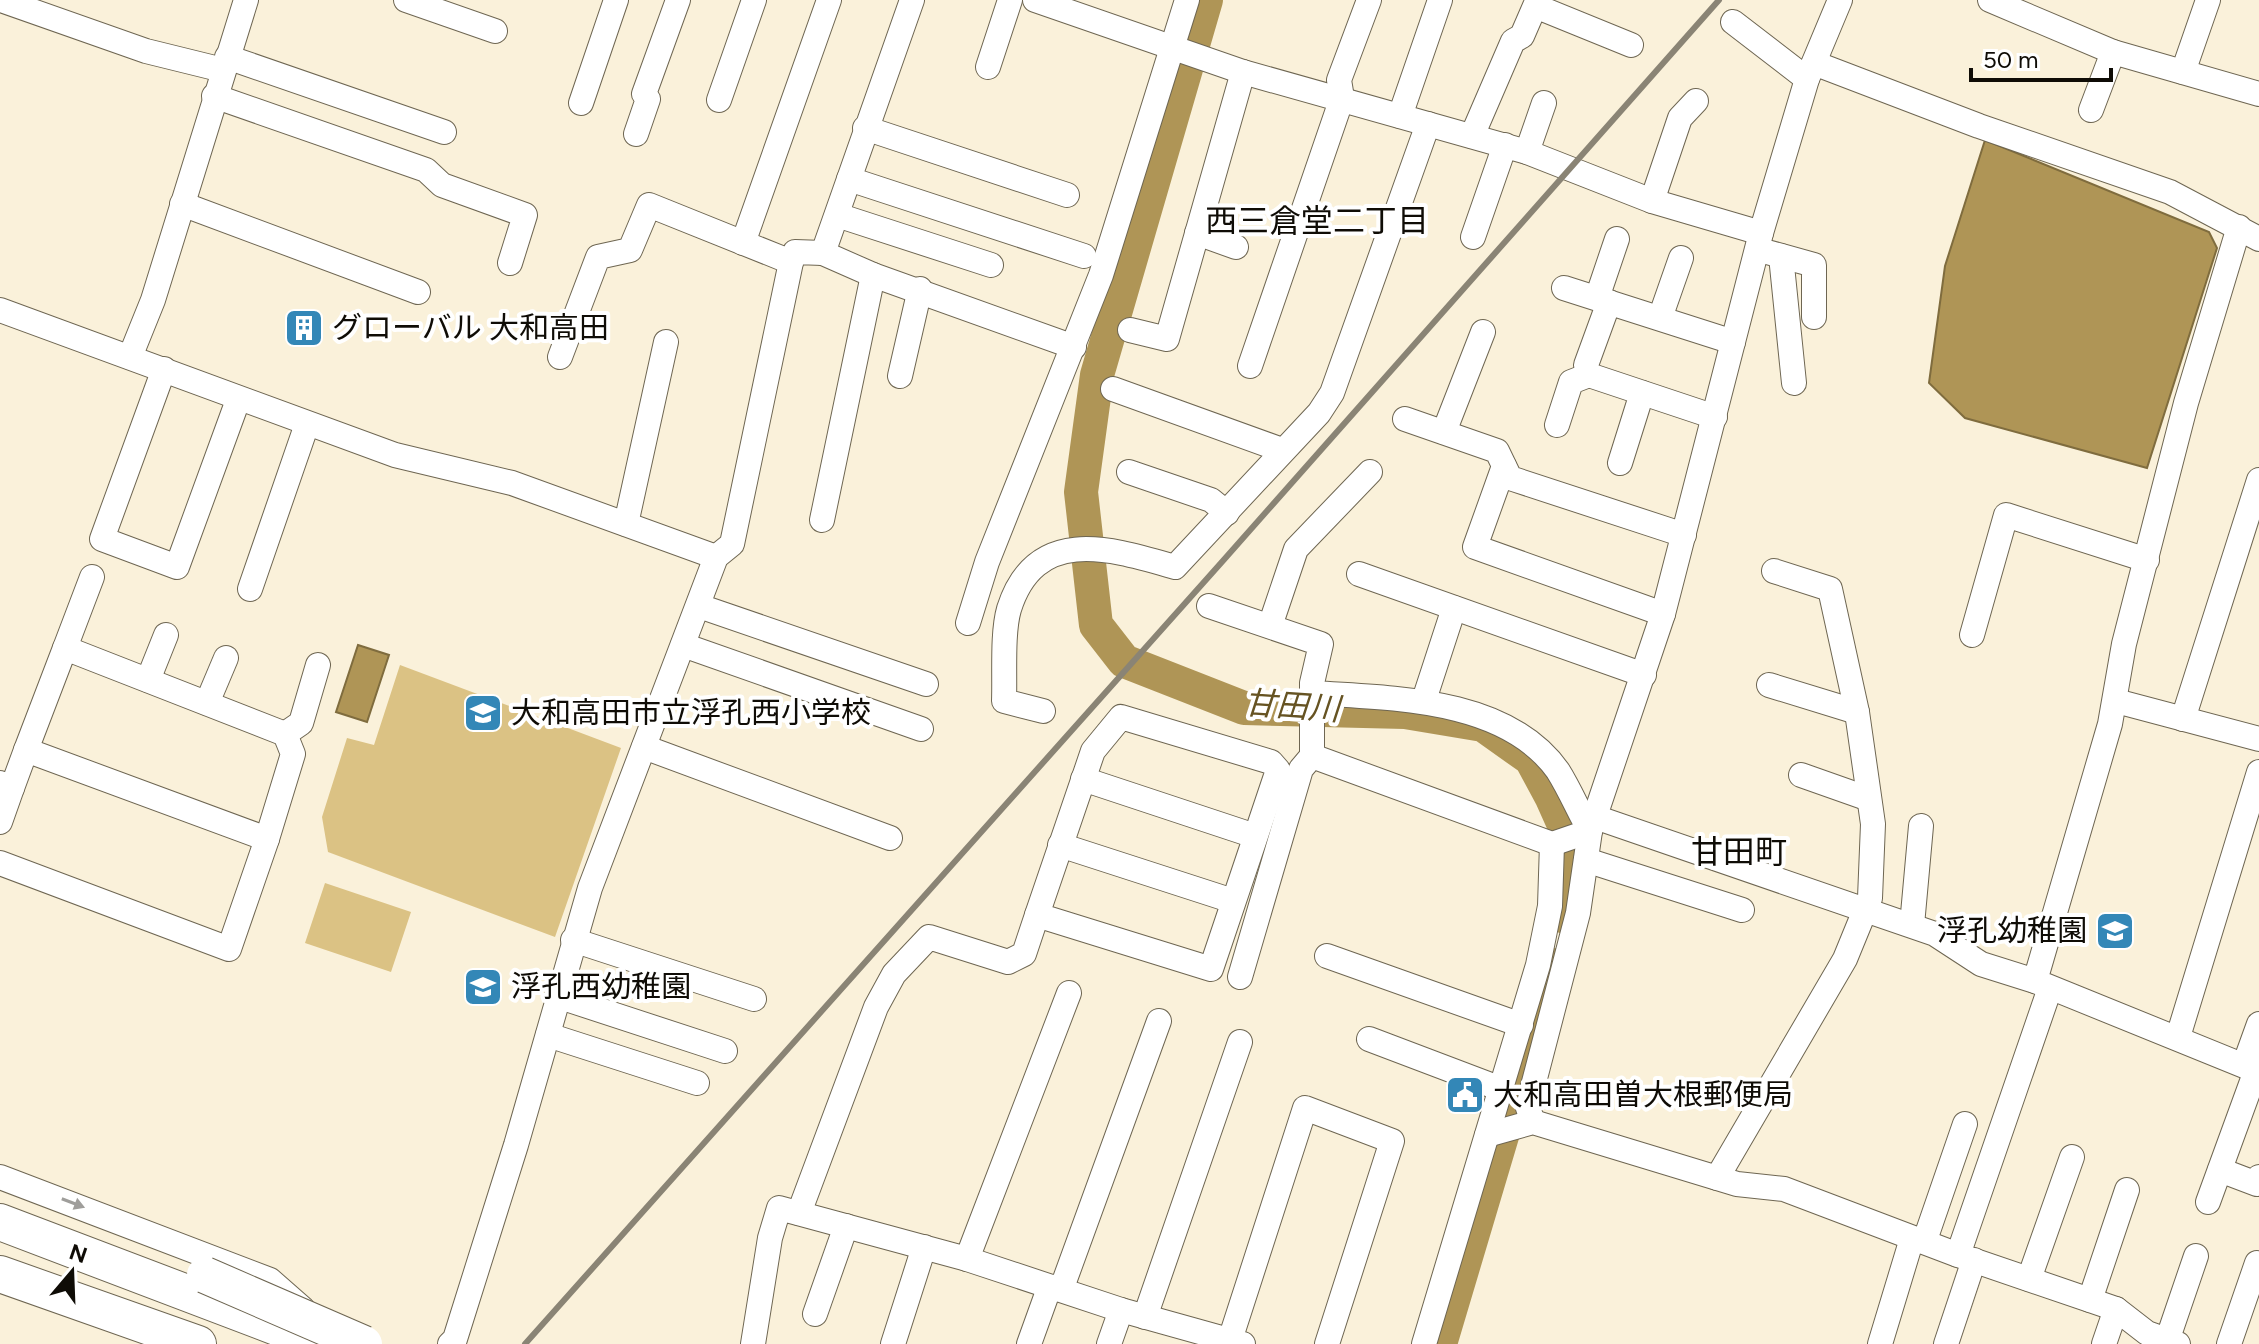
<svg xmlns="http://www.w3.org/2000/svg" width="2259" height="1344" viewBox="0 0 2259 1344" font-family="Figtree,'Noto Sans JP',sans-serif">
<style>
.green{fill:#dbc284}
.water{fill:#af9556;stroke:#7f6c3e;stroke-width:2}
.lines{fill:none;stroke-linecap:round;stroke-linejoin:round}
.river{stroke:#af9556;stroke-width:34}
.minor-casing{stroke:#6e6652;stroke-width:26}
.highway-casing{stroke:#6e6652;stroke-width:38}
.minor{stroke:#fff;stroke-width:24}
.highway{stroke:#fff;stroke-width:36}
.rail{stroke:#8a8475;stroke-width:6}
.highway-bridge-casing{stroke:#6e6652;stroke-width:38;stroke-linecap:butt}
.highway-bridge{stroke:#fff;stroke-width:36}
.oneway{fill:#9f9e9b}
.labels{text-anchor:middle;stroke-width:8;stroke-linejoin:round;paint-order:stroke}
.poi-label{font-size:30px;fill:#0f0c06;stroke:#fff;text-anchor:start}
.neighbourhood-label{font-size:32px;fill:#0f0c06;stroke:#fff}
.water-label{font-size:32px;font-style:italic;fill:#665322;stroke:#fff}
</style>
<rect width="100%" height="100%" fill="#faf1da"/>
<g class="green">
<polygon points="400,665 621,748 555,937 328,852 322,817 347,738 374,745"/>
<polygon points="325,883 411,912 391,972 305,943"/>
</g>
<g class="water">
<polygon points="1985,140 2209,232 2217,248 2147,468 1965,418 1929,383 1945,266"/>
<polygon points="358,645 389,655 367,722 336,712"/>
</g>
<g class="lines">
<g class="river">
<polyline points="1206,0 1097,375 1081,492 1096,625 1124,661 1244,708 1405,712 1483,725 1531,759 1552,798 1573,845 1567,918"/>
<polyline points="1440,1344 1553,965"/>
</g>
<defs>
<g id="minor">
<polyline points="1,0 146,51 223,70"/>
<polyline points="406,0 495,31"/>
<polyline points="1035,0 1243,72 1527,152 1652,201 1761,233"/>
<polyline points="1990,0 2113,52 2259,94"/>
<polyline points="1733,22 1807,79"/>
<polyline points="227,57 444,132"/>
<polyline points="1814,63 1979,126 2170,192 2259,239"/>
<polyline points="988,67 1010,0"/>
<polyline points="2183,72 2208,0"/>
<polyline points="214,96 426,170 442,185 525,215 510,263"/>
<polyline points="719,100 754,0"/>
<polyline points="581,103 616,0"/>
<polyline points="2091,110 2113,52"/>
<polyline points="1400,116 1440,0"/>
<polyline points="865,128 1067,195"/>
<polyline points="636,134 648,99 644,94 678,0"/>
<polyline points="1472,136 1513,41 1522,36 1535,6 1631,45"/>
<polyline points="1527,152 1544,103"/>
<polyline points="849,179 1084,256"/>
<polyline points="1652,201 1680,118 1696,101"/>
<polyline points="182,204 418,292"/>
<polyline points="837,215 991,265"/>
<polyline points="2239,227 2186,403 2124,644 2110,724 2035,981 2259,1072"/>
<polyline points="1197,233 1236,247"/>
<polyline points="1473,237 1505,145"/>
<polyline points="743,243 829,0"/>
<polyline points="1767,252 1814,265 1814,317"/>
<polyline points="823,253 873,275 1074,347"/>
<polyline points="1781,256 1794,383"/>
<polyline points="791,262 795,252 823,253 912,0"/>
<polyline points="1564,288 1733,342"/>
<polyline points="1597,298 1617,239"/>
<polyline points="1609,302 1586,365 1589,375 1715,417"/>
<polyline points="0,310 395,455 512,483 716,557"/>
<polyline points="1660,318 1681,258"/>
<polyline points="1130,330 1167,339 1243,72"/>
<polyline points="130,357 153,300 246,0"/>
<polyline points="1250,366 1342,98 1339,80 1369,0"/>
<polyline points="164,369 102,539 177,567 238,400"/>
<polyline points="900,376 920,289"/>
<polyline points="1113,389 1282,450"/>
<polyline points="1405,419 1497,451 1510,478 1684,535"/>
<polyline points="1557,425 1571,382 1589,375"/>
<polyline points="1444,432 1483,332"/>
<polyline points="1620,463 1642,393"/>
<polyline points="1504,466 1475,547 1663,614"/>
<polyline points="1129,472 1211,500 1227,513"/>
<polyline points="822,520 873,275"/>
<polyline points="626,524 666,342"/>
<polyline points="1359,574 1644,675"/>
<polyline points="250,589 307,424"/>
<polyline points="699,606 926,684"/>
<path d="M1209,606L1321,644L1312,683V756L1552,844L1590,831C1579,812 1570,790 1558,771C1507,698 1392,698 1312,693"/>
<polyline points="968,623 987,562 1101,275 1187,0"/>
<polyline points="1270,626 1296,549 1370,472"/>
<polyline points="1972,635 2006,515 2147,560"/>
<polyline points="683,645 921,729"/>
<polygon points="65,648 285,734 293,754 267,839 26,750"/>
<polyline points="65,648 92,577"/>
<polyline points="148,680 166,635"/>
<polyline points="1769,685 1857,712"/>
<polyline points="1424,700 1454,608"/>
<polyline points="2116,701 2259,739"/>
<polyline points="207,703 226,658"/>
<path d="M1043,711L1004,701C1005,675 1002,633 1009,609C1036,524 1112,549 1175,567L1319,413L1332,393L1428,124"/>
<polygon points="1121,717 1271,762 1278,770 1211,969 1037,915 1093,751"/>
<polyline points="2183,719 2259,480"/>
<polyline points="285,734 301,723 318,665"/>
<polyline points="644,747 890,838"/>
<polyline points="1801,775 1869,799"/>
<polyline points="1083,779 1255,836"/>
<polyline points="0,783 12,788 26,750"/>
<polyline points="1595,817 1935,934 1981,964 2035,981"/>
<polyline points="0,822 12,788"/>
<polyline points="1060,845 1233,901"/>
<polyline points="1586,860 1742,910"/>
<polyline points="0,863 229,949 267,839"/>
<polyline points="1912,925 1921,826"/>
<polyline points="573,940 754,999"/>
<polyline points="1327,956 1521,1025"/>
<polyline points="1240,977 1301,769 1312,756"/>
<polyline points="557,996 725,1051"/>
<polyline points="548,1035 697,1083"/>
<polyline points="2178,1037 2259,772"/>
<polyline points="1369,1039 1501,1089"/>
<polyline points="1533,1122 1528,1108 1533,1086 1578,913 1590,831 1663,614 1761,233 1807,79 1840,0"/>
<polyline points="1487,1135 1533,1122 1737,1184 1784,1189 1958,1255 2116,1309 2147,1333 2178,1344"/>
<polyline points="2220,1170 2257,1184 2259,1177"/>
<polyline points="0,1177 270,1280 303,1309"/>
<polyline points="1717,1178 1845,959 1870,898 1873,824 1857,712 1830,589 1774,571"/>
<polyline points="2208,1202 2254,1076 2246,1060 2259,1024"/>
<polyline points="799,1213 876,1007 894,974 929,937 1008,962 1024,954 1037,915"/>
<polyline points="1958,1255 2050,988"/>
<polyline points="967,1259 1069,993"/>
<polyline points="2029,1279 2072,1157"/>
<polyline points="2090,1300 2127,1190"/>
<polyline points="815,1314 846,1226"/>
<polyline points="1145,1317 1240,1042"/>
<polyline points="1230,1340 1305,1108 1392,1141 1327,1344"/>
<polyline points="2167,1341 2196,1256"/>
<polyline points="450,1344 455,1339 516,1145 590,888 716,557 732,544 791,262 649,205 630,250 598,257 560,357"/>
<polyline points="753,1344 770,1238 779,1208 967,1259 1121,1310 1243,1344"/>
<polyline points="893,1344 924,1247"/>
<polyline points="1029,1344 1047,1294 1064,1282 1159,1021"/>
<polyline points="1109,1344 1121,1310"/>
<polyline points="1424,1344 1538,965 1550,906 1552,844"/>
<polyline points="1880,1344 1910,1245 1926,1237 1965,1124"/>
<polyline points="1946,1344 1974,1260"/>
<polyline points="2104,1344 2116,1309"/>
<polyline points="2229,1344 2257,1263"/>
</g>
<g id="highway">
<polyline points="0,1222 321,1344"/>
<polyline points="0,1274 198,1344"/>
</g>
</defs>
<use href="#minor" class="minor-casing"/>
<use href="#highway" class="highway-casing"/>
<use href="#minor" class="minor"/>
<use href="#highway" class="highway"/>
<path class="rail" d="M525,1344C923,895 1324,451 1719,0"/>
<defs>
<polyline id="highway-bridge" points="205,1275 364,1344"/>
</defs>
<use href="#highway-bridge" class="highway-bridge-casing"/>
<use href="#highway-bridge" class="highway-bridge"/>
</g>
<defs><path id="oneway-solid" d="M-6-.8H1V-3.2L6.5 0L1 3.2V.8H-6Z" transform="scale(2)"/></defs>
<use class="oneway" href="#oneway-solid" transform="translate(73 1203) rotate(21)"/>
<defs>
<symbol id="building-square" viewBox="-11 -11 22 22"><rect x="-9" y="-9" width="18" height="18" rx="4" fill="#3387b7" stroke="#fff"/><path d="M-4-6H4V6H1V3H-1V6H-4ZM-2.5-4.3h1.7v1.8h-1.7ZM.8-4.3h1.7v1.8H.8ZM-2.5-1h1.7V.8h-1.7ZM.8-1h1.7V.8H.8Z" fill="#fff"/></symbol>
<symbol id="school-square" viewBox="-11 -11 22 22"><rect x="-9" y="-9" width="18" height="18" rx="4" fill="#3387b7" stroke="#fff"/><path d="M0-5L7-2L0 1L-7-2ZM-4 1L0 2.5L4 1V4Q0 6-4 4Z" fill="#fff"/></symbol>
<symbol id="civic-square" viewBox="-11 -11 22 22"><rect x="-9" y="-9" width="18" height="18" rx="4" fill="#3387b7" stroke="#fff"/><path d="M-.6-6.5H3V-4.5H.6V-3L4-1V1h2V6H-6V1h2V-1L-.6-3ZM-1.2 2.5V6h2.4V2.5Z" fill="#fff"/></symbol>
</defs>
<g fill-rule="evenodd">
<use href="#building-square" x="282" y="306" width="44" height="44"/>
<use href="#school-square" x="461" y="691" width="44" height="44"/>
<use href="#school-square" x="2093" y="909" width="44" height="44"/>
<use href="#school-square" x="461" y="965" width="44" height="44"/>
<use href="#civic-square" x="1443" y="1073" width="44" height="44"/>
</g>
<g class="labels">
<g class="poi-label">
<text x="332" y="338">グローバル 大和高田</text>
<text x="511" y="723">大和高田市立浮孔西小学校</text>
<text x="2087" y="941" text-anchor="end">浮孔幼稚園</text>
<text x="511" y="997">浮孔西幼稚園</text>
<text x="1493" y="1105">大和高田曽大根郵便局</text>
</g>
<g class="neighbourhood-label">
<text x="1317" y="232">西三倉堂二丁目</text>
<text x="1739" y="863">甘田町</text>
</g>
<g class="water-label">
<text transform="translate(1292 706) rotate(4)" y="11">甘田川</text>
</g>
</g>
<g transform="translate(72 1272) rotate(19)" stroke="#ffffff" stroke-width="6" paint-order="stroke">
<path d="M0-6L14 30L0 20L-14 30Z" fill="#0f0c06"/>
<text y="-12" font-size="22" font-weight="bold" text-anchor="middle" fill="#0f0c06">N</text>
</g>
<path d="M1971 68v12h140v-12" fill="none" stroke="#0f0c06" stroke-width="4"/>
<text x="1983" y="68" font-size="24" fill="#0f0c06" stroke="#ffffff" stroke-width="6" paint-order="stroke">50 m</text>
</svg>
